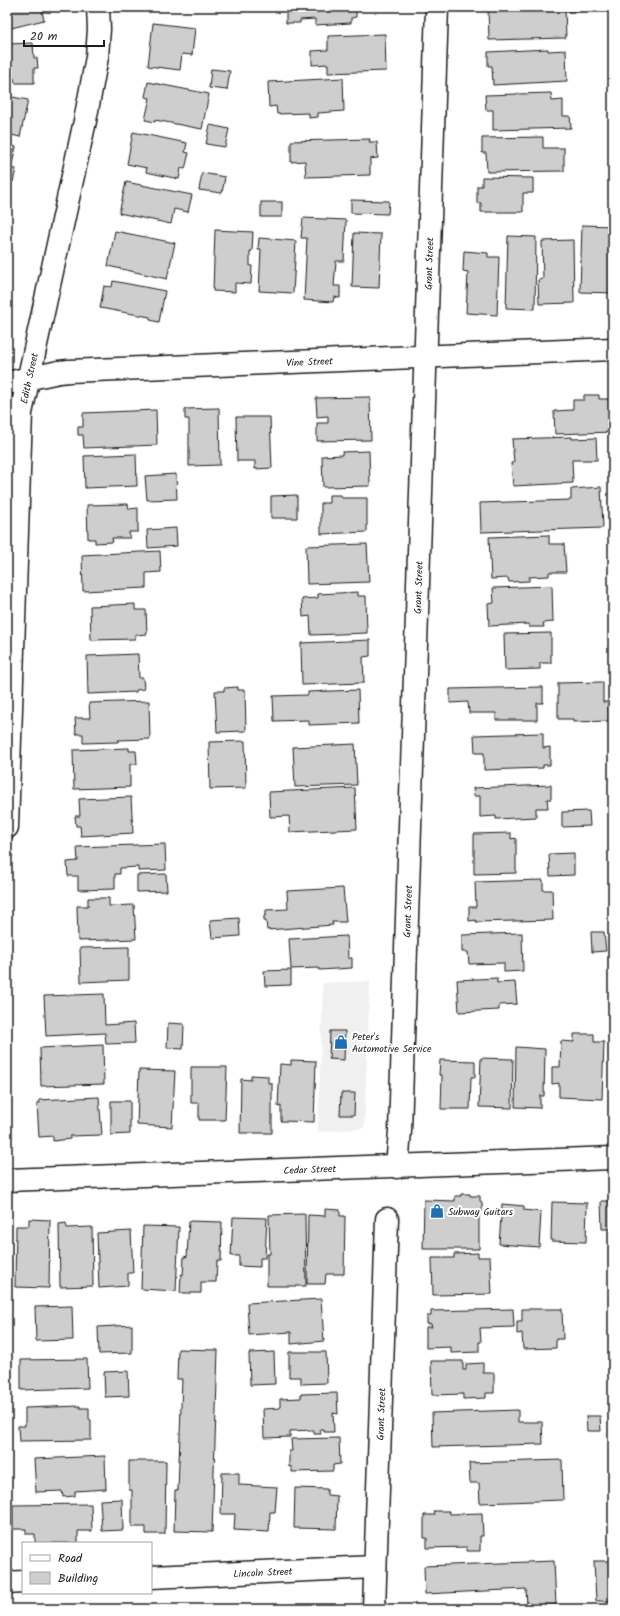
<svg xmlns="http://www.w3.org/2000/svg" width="620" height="1616" viewBox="0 0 620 1616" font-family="Kalam,sans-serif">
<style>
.built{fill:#f0f0f0}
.building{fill:#cecece;stroke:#1c1c1c}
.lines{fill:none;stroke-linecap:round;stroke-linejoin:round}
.minor-casing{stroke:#1c1c1c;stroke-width:25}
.minor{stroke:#fff;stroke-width:22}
.labels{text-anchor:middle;stroke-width:4;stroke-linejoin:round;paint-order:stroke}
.street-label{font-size:10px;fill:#1c1c1c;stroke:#fff}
.poi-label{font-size:10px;fill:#1c1c1c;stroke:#fff;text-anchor:start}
</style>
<rect width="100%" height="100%" fill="#fff"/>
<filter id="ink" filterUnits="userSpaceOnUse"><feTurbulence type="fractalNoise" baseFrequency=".025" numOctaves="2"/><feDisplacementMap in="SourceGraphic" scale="8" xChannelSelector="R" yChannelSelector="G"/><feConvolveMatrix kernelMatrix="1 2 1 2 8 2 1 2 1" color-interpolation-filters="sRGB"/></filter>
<g filter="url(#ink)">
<polygon class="built" points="370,981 364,1128 318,1132 323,983"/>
<g class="building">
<polygon points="7,7 41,7 44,20 7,29"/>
<polygon points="154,7 176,7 155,10"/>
<polygon points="286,7 364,7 364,9 356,9 356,17 351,18 351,23 315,25 315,19 300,20 300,23 286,23"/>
<polygon points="488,7 565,7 566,38 489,40"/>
<polygon points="567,7 585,7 585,11 568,11"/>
<polygon points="153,23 195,28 192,55 182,54 180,70 148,66"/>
<polygon points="385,34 386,71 328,73 328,64 312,65 312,51 328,50 328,36"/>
<polygon points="33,43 34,58 37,58 38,68 34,68 34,83 15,83 14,78 7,79 7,44"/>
<polygon points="548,49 548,51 566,50 567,81 493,85 492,66 488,66 488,52"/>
<polygon points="211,69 230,71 227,90 209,88"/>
<polygon points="343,78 344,111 318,113 318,117 309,118 309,113 277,114 276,106 269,107 268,82"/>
<polygon points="148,82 209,94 202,129 155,120 155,122 145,120 150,98 145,97"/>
<polygon points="551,93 552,101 563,100 563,116 570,116 571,128 493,130 493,110 486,110 485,95"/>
<polygon points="7,96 28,100 20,137 7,134"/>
<polygon points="210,125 229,129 225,147 206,144"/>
<polygon points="133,132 187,143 185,152 189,153 185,169 181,168 179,179 146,172 147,168 127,164"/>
<polygon points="543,137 543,148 564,148 564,171 487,172 486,153 482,153 482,138"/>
<polygon points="370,139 369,142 377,142 378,158 370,159 370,175 306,177 305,161 291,162 291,141"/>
<polygon points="7,145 16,147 11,168 16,169 13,182 9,181 8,183 7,183"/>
<polygon points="202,173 225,177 222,193 199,190"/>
<polygon points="482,177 533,178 533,193 523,193 523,212 481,212 481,203 477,203 477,186 482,186"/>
<polygon points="126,182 192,195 188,212 174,209 171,224 119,213"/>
<polygon points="351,200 389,201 388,214 351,213"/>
<rect x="261" y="202" width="21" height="15"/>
<polygon points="303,218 346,220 344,261 336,261 334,286 340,286 340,298 334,297 333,302 304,300 307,238 301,238"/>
<polygon points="582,225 613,226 613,293 580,292"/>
<polygon points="215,230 253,232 252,251 250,251 250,266 252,266 251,284 235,283 235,292 213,291"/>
<polygon points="115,231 175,243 167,279 108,266"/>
<polygon points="354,233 381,234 379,288 352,287"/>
<polygon points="508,236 536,237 535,309 506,308"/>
<polygon points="259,238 296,241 293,293 259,291 261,249 258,249"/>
<polygon points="573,240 574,303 539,304 538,280 543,279 542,241"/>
<polygon points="464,251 488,253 488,257 499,257 497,315 466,313 468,272 463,271"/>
<polygon points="113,281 165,291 159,322 150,320 150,317 100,308 104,286 112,287"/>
<polygon points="7,312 11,313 7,332"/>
<polygon points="584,395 599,395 599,399 612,399 613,432 555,434 554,411 573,410 573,400 584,400"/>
<polygon points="370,397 371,440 317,441 317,423 328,423 328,416 317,417 316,398"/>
<polygon points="219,408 220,465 189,466 189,419 185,419 185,409"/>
<polygon points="156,410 157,445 84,448 83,435 78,435 78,427 83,427 83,413"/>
<polygon points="236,417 270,417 272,468 255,469 255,461 237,461"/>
<polygon points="572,437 572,439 596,438 597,460 572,460 573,483 513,486 511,463 514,463 512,439"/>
<polygon points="369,451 370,486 323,487 322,456 342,455 342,452"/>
<polygon points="136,454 137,486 85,488 84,456"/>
<polygon points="176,474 177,499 147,500 145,476"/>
<polygon points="601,487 603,528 481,532 480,503 571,500 571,489"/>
<polygon points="297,495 297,518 271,518 271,496"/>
<polygon points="329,495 341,495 342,498 367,498 367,532 321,534 321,503 329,503"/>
<polygon points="128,504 129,509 138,508 138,532 129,532 130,538 112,538 113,542 95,543 95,539 88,539 87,505"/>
<polygon points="176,528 177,546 148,548 147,530"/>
<polygon points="549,535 549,544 564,544 566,572 549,572 549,576 529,577 529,581 509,582 508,578 491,579 489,537"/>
<polygon points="367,544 369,582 307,584 306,546"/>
<polygon points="160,551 161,572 146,573 146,588 83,591 82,555"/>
<polygon points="552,586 553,622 543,623 544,627 529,627 529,624 489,626 488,604 494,603 493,588"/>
<polygon points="358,592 358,596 366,596 367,633 311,635 310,616 303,617 302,599 318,598 318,594"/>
<polygon points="135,604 135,610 146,610 147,634 135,635 135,639 91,640 90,606"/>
<polygon points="551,633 551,663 540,663 540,669 505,670 504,634"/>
<polygon points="370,640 370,656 363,657 364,683 302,685 301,643"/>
<polygon points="138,654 139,678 143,678 144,689 136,690 136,692 88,694 87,656"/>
<polygon points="603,682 603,702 608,702 609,721 573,722 573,719 558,719 558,683"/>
<polygon points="238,687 238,690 245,690 246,731 217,732 215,691 224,691 224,688"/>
<polygon points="543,687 543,703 537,703 537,720 496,720 496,713 469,713 468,702 450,703 450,689"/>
<polygon points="358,690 359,723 309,725 309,720 274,721 273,696 308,695 308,692"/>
<polygon points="149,701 150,739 118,740 118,742 83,743 83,734 76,734 75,718 90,718 89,703"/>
<polygon points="543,733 543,748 550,747 550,765 543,765 543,768 484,770 484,753 475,753 474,735"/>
<polygon points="245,741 246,788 210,789 209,742"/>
<polygon points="355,744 357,785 295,787 293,747"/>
<polygon points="129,748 129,751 136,751 137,764 130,764 130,787 74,789 73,750"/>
<polygon points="551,785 551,799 547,799 548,808 536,808 536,817 496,819 496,816 480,817 480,796 474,796 473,788"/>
<polygon points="355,788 357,829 290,832 289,816 270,817 269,792"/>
<polygon points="131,797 133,833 81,836 80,826 76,826 75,816 80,816 79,799"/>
<polygon points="589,811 590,826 562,827 562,812"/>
<polygon points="511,833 511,839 516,838 516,873 474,874 474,834"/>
<polygon points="165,844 166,870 138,871 138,867 120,868 120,874 115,874 115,889 78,890 78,876 68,876 67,862 78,861 77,847"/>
<polygon points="574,853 574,875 550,876 549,854"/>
<polygon points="166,874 167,891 137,892 137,875"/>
<polygon points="543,880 543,890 552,890 553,920 476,922 476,920 469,921 469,907 476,907 475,882"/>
<polygon points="343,888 346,922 332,922 333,925 267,930 266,921 264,921 264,916 266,915 266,910 288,909 287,891"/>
<polygon points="88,898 109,898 109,906 134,905 136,939 78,941 77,906 88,906"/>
<polygon points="239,918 240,936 212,938 210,920"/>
<polygon points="591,932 604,932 606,951 592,952"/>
<polygon points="522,933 523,971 504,972 504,963 469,964 468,952 462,952 462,935"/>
<polygon points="347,936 348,958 352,958 352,968 319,970 319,968 291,969 289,939"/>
<polygon points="129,947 129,980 81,982 80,948"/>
<polygon points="291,970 291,985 265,986 264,971"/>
<polygon points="497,978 497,983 515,982 517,1004 499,1005 499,1010 459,1012 457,980"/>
<polygon points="104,994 105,1025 134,1023 135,1043 106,1044 105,1033 46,1036 44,996"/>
<polygon points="168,1023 184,1024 183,1049 167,1048"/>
<polygon points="330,1031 345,1031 344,1060 329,1059"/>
<polygon points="574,1034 594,1034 594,1042 604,1042 602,1099 559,1097 559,1083 552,1084 552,1067 560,1067 561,1041 574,1042"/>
<rect x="611" y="1036" width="2" height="25"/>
<polygon points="103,1045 104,1084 41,1086 40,1048"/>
<polygon points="516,1047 545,1049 544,1096 540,1096 540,1108 515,1107"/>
<polygon points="481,1058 513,1059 512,1108 479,1107"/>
<polygon points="291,1060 316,1061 314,1122 281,1121 281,1106 278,1107 280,1064 291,1065"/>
<polygon points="440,1060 475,1061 475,1077 471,1077 470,1109 441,1109 442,1075 439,1075"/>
<polygon points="191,1067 227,1067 225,1120 199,1120 199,1103 191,1103"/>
<polygon points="139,1070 175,1071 172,1127 137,1125"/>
<polygon points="251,1075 268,1076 268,1083 272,1083 272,1133 240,1133 241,1079 251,1080"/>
<polygon points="341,1093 355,1093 354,1115 340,1115"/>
<polygon points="99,1097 102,1135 70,1136 70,1139 53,1141 53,1136 39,1137 37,1103 40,1103 39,1100"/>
<polygon points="111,1101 130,1101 130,1134 111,1135"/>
<polygon points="461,1194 470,1194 470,1196 480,1196 480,1201 482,1202 482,1212 479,1213 479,1249 423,1249 424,1200 455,1201 455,1196 461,1196"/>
<polygon points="601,1201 613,1201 613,1235 610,1235 610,1229 602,1229"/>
<polygon points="552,1202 587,1203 586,1242 551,1241"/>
<polygon points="502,1204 524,1206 524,1210 541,1212 539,1247 499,1244"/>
<polygon points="325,1209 340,1210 340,1216 345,1216 344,1274 326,1274 325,1284 307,1284 308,1215 325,1216"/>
<polygon points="305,1214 306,1286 267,1286 267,1254 270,1254 269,1215"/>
<polygon points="233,1217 267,1218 265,1258 260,1258 260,1267 239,1266 239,1256 231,1256"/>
<polygon points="29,1219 50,1220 49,1288 15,1287 16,1226 29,1226"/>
<polygon points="189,1221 222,1222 221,1261 217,1261 216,1282 201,1282 201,1293 180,1293 181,1274 183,1275 184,1256 187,1257"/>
<polygon points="66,1223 67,1228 92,1227 93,1286 60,1287 59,1224"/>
<polygon points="143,1226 179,1227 176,1291 141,1289"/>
<polygon points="131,1231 133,1273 128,1273 128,1286 99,1288 97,1233"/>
<polygon points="478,1253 478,1257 490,1257 492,1294 433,1295 432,1258 454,1258 454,1254"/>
<polygon points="321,1299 324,1341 291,1344 291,1332 249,1335 247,1303"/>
<polygon points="72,1306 73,1340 36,1341 35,1307"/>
<polygon points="513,1309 514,1327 480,1328 481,1342 479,1342 479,1352 451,1353 451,1347 426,1348 426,1327 432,1327 431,1324 427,1324 427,1316 431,1316 431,1311"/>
<polygon points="522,1309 562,1309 563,1339 556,1339 556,1348 523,1349 522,1333 517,1334 517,1321 522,1321"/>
<polygon points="132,1325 132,1353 99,1354 98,1327"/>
<polygon points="178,1349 218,1350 212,1532 174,1531 175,1490 178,1490 182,1379 177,1379"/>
<polygon points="274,1352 275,1384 250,1385 249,1353"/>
<polygon points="289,1352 326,1352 327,1383 301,1384 301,1377 289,1377"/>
<polygon points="87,1359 88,1388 21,1390 21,1360"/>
<polygon points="431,1361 463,1361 463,1370 466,1370 466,1364 483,1363 483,1373 494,1373 494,1393 486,1393 486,1398 463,1399 463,1394 432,1395"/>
<polygon points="128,1371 129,1396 105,1397 104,1372"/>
<polygon points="337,1393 338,1414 333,1413 334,1432 324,1432 324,1429 320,1429 321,1434 314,1434 314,1430 290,1431 290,1437 264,1438 263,1409 280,1408 280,1399 301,1398 301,1394"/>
<polygon points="80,1406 80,1408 89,1408 89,1419 91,1420 91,1440 19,1441 18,1426 25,1426 25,1408"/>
<polygon points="518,1410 518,1422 542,1422 543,1444 433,1447 432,1413"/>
<polygon points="586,1416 600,1416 601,1431 587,1431"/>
<polygon points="339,1438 340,1464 333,1465 333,1471 292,1472 292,1467 289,1467 289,1451 292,1451 291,1439"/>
<polygon points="105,1456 106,1489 75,1491 75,1496 63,1497 62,1491 36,1492 34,1459"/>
<polygon points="562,1460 563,1500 480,1503 479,1483 470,1483 469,1463"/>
<polygon points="129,1461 166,1461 165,1534 146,1534 146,1527 132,1527 132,1490 129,1490"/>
<polygon points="222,1473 239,1473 239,1485 277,1487 275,1512 270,1512 269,1532 234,1530 235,1514 221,1514"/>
<polygon points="295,1488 327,1489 327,1495 337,1496 336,1529 294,1528"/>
<polygon points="122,1499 123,1530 102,1531 100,1500"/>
<polygon points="91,1504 92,1531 78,1531 78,1543 35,1543 35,1534 26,1534 26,1529 13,1529 13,1505"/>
<polygon points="434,1511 449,1511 450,1514 482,1513 483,1536 480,1536 480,1551 467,1551 467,1547 427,1548 427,1538 424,1538 424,1515 435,1515"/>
<polygon points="554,1561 556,1605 527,1606 526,1589 425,1594 424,1566"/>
<polygon points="594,1561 613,1561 613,1601 596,1601"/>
</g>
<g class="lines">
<defs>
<g id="minor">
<path id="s1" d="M7,383L59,372L69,371L613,349"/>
<path id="s2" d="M7,827L21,413L85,121L97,57L99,29L98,7"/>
<path id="s3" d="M397,1167L400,1131L437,7"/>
<path id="s4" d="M7,1180L613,1158"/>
<path id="s5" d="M151,1577L375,1567"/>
<polyline points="7,1583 23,1582"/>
<path id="s6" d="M374,1609L387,1219"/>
</g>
</defs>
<use href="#minor" class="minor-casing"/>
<use href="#minor" class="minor"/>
</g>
</g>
<defs>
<symbol id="shop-bare" viewBox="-9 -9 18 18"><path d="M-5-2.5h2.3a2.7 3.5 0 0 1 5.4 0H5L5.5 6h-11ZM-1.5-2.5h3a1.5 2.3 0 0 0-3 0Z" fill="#1f6fb2" stroke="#fff" stroke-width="2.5" paint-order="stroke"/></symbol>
</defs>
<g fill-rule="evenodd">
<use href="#shop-bare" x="331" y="1032" width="20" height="20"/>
<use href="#shop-bare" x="427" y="1201" width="20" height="20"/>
</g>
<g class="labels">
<g class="street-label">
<text dy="4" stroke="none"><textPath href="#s3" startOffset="904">Grant Street</textPath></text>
<text dy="4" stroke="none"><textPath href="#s1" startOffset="304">Vine Street</textPath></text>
<text dy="4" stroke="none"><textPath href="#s2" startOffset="450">Edith Street</textPath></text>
<text dy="4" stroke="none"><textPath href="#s3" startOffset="580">Grant Street</textPath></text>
<text dy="4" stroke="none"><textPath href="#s3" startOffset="256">Grant Street</textPath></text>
<text dy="4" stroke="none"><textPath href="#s4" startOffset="303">Cedar Street</textPath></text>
<text dy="4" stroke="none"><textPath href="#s6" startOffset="195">Grant Street</textPath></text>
<text dy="4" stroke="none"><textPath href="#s5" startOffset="112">Lincoln Street</textPath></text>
</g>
<g class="poi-label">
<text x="352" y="1040">Peter's<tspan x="352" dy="12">Automotive Service</tspan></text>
<text x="448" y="1215">Subway Guitars</text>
</g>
</g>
<rect width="620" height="1616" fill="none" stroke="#fff" stroke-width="24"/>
<rect x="12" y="12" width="596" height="1592" fill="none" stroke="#1c1c1c" stroke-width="1.5" filter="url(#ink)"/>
<rect x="22" y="1542" width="130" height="52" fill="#ffffff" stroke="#a4a4a4"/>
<rect x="30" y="1555" width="20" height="6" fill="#ffffff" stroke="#a4a4a4"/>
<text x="58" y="1562" font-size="12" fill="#1c1c1c">Road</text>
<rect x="30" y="1572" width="20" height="12" fill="#cecece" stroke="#a4a4a4"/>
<text x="58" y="1582" font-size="12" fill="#1c1c1c">Building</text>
<path d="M24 40v6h80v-6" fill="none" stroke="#1c1c1c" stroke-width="2"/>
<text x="30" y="40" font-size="12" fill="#1c1c1c" stroke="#ffffff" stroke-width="3" paint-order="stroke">20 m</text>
</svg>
